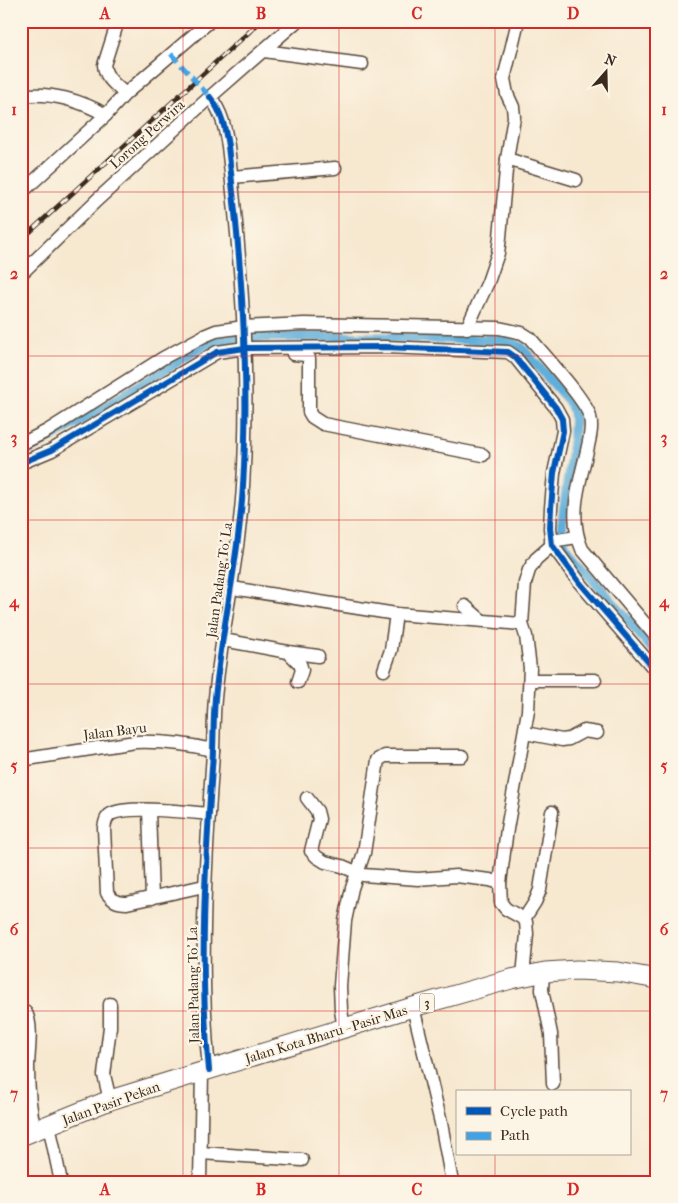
<svg xmlns="http://www.w3.org/2000/svg" width="678" height="1203" viewBox="0 0 678 1203" font-family="'IM FELL French Canon',serif">
<style>
.lines{fill:none;stroke-linecap:round;stroke-linejoin:round}
.canal{stroke:#60afda;stroke-width:10}
.minor-casing{stroke:#574639;stroke-width:15}
.highway-casing{stroke:#574639;stroke-width:21}
.minor{stroke:#fff;stroke-width:12}
.highway{stroke:#fff;stroke-width:19}
.rail-casing{stroke:#3b2a1e;stroke-width:5}
.rail{stroke:#fcf5e5;stroke-width:3;stroke-dasharray:9;stroke-linecap:butt}
.quiet{stroke:#3fa3ea;stroke-width:5;stroke-dasharray:10 5;stroke-linecap:butt}
.cycleway-casing{stroke:#fcf5e5;stroke-width:9}
.cycleway{stroke:#0057b8;stroke-width:6}
.grid{fill:none;stroke:#d62828;stroke-width:1;stroke-opacity:0.55}
.labels{text-anchor:middle;stroke-width:4.5;stroke-linejoin:round;paint-order:stroke}
.shield{fill:#fcf5e5;stroke:#75675a;stroke-width:1}
.shield-label{font-size:12px;font-weight:bold;fill:#3b2a1e}
.street-label{font-size:14px;fill:#3b2a1e;stroke:#fcf5e5}
.neatline{fill:none;stroke:#d62828;stroke-width:2}
.grid-label{font-size:16px;text-anchor:middle;font-weight:bold;fill:#d62828}
</style>
<rect width="100%" height="100%" fill="#fcf5e5"/>
<filter id="ink" filterUnits="userSpaceOnUse"><feTurbulence type="fractalNoise" baseFrequency=".02" numOctaves="2"/><feDisplacementMap in="SourceGraphic" scale="10" xChannelSelector="R" yChannelSelector="G"/><feConvolveMatrix kernelMatrix="1 2 1 2 8 2 1 2 1" color-interpolation-filters="sRGB"/></filter>
<filter id="wash" filterUnits="userSpaceOnUse"><feTurbulence type="fractalNoise" baseFrequency=".0096" numOctaves="4" result="noise"/><feDisplacementMap in="SourceGraphic" scale="20" xChannelSelector="R" yChannelSelector="G"/><feGaussianBlur stdDeviation="1.12" result="paint"/><feColorMatrix in="noise" values="0 0 0 0 0 0 0 0 0 0 0 0 0 0 0 0 0 1.4 0 .05"/><feComposite in="paint" operator="in"/></filter>
<g filter="url(#wash)">
<rect width="100%" height="100%" fill="#f7e8d0"/>
<g class="lines">
<path class="canal" d="M21,454L105,407L203,346C231,335 265,337 294,337C362,336 430,339 498,340L513,343L521,347L568,400L573,409L574,418L573,444L562,524V536L565,547L657,654"/>
</g>
</g>
<g filter="url(#ink)">
<g class="lines">
<defs>
<g id="minor">
<path d="M118,21L104,65C105,78 116,85 125,94"/>
<polyline points="264,51 362,64"/>
<path d="M21,96C49,91 82,101 106,115"/>
<polyline points="507,159 576,180"/>
<polyline points="232,177 335,168"/>
<polyline points="21,193 106,115 125,94 210,21"/>
<polyline points="21,274 97,200 210,97 297,21"/>
<polyline points="467,328 488,282 498,253 500,237 507,159 514,117 513,107 507,94 504,79 518,21"/>
<polyline points="293,354 306,355 309,358 309,412 312,417 323,424 483,455"/>
<path d="M21,444L47,431L163,358L204,336L216,331L244,327L304,324L499,328L522,333L530,338C543,354 587,401 590,417C593,429 589,440 587,451C579,484 568,517 582,549L657,638"/>
<polyline points="21,463 52,450 217,352 245,348 385,347 508,352 515,357 556,408 562,419 563,431 554,473 551,508 550,528 552,545 580,583 657,672"/>
<polyline points="551,541 577,537"/>
<polyline points="232,588 396,614 522,624"/>
<polyline points="465,606 481,620"/>
<polyline points="223,640 288,652 318,656"/>
<polyline points="288,652 300,664 302,670 298,682"/>
<polyline points="384,670 391,650 396,614"/>
<polyline points="530,680 595,680"/>
<polyline points="525,733 562,740 569,739 584,731 597,733"/>
<path d="M21,760L135,742C162,741 187,744 213,750"/>
<polyline points="307,798 317,811 319,819 311,851 317,857 325,862 342,866 363,875 418,879 456,876 490,880 500,883"/>
<polyline points="149,810 152,898"/>
<path d="M204,886L127,903C117,903 113,901 107,893L104,828C105,822 106,817 111,814C128,805 188,812 209,814"/>
<polyline points="524,919 535,902 540,890 552,812"/>
<polyline points="543,973 542,990 551,1034 553,1084"/>
<polyline points="523,976 527,934 526,922 524,919 506,909 501,903 500,883 507,829 528,711 530,668 526,636 522,624 525,583 529,570 536,559 552,545"/>
<polyline points="413,1007 441,1123 452,1182"/>
<path d="M21,1010L26,1013C33,1026 28,1053 28,1068C28,1089 30,1110 35,1131"/>
<polyline points="344,1029 341,1010 340,986 345,921 352,888 364,853 378,760 385,756 462,756"/>
<path d="M209,1070C199,970 205,868 212,768C214,744 213,721 215,698C222,627 239,557 243,486C250,373 241,259 228,146C225,128 222,112 210,97"/>
<polyline points="110,1100 104,1075 110,1027 110,1004"/>
<polyline points="49,1125 61,1182"/>
<polyline points="201,1153 302,1160"/>
<polyline points="200,1182 202,1072"/>
</g>
<polyline id="highway" points="21,1136 110,1100 413,1007 511,979 545,972 577,970 618,972 657,979"/>
</defs>
<use href="#minor" class="minor-casing"/>
<use href="#highway" class="highway-casing"/>
<use href="#minor" class="minor"/>
<use href="#highway" class="highway"/>
<defs>
<polyline id="rail" points="21,240 261,21"/>
</defs>
<use href="#rail" class="rail-casing"/>
<use href="#rail" class="rail"/>
<polyline class="quiet" points="171,54 210,97"/>
<defs>
<g id="cycleway">
<polyline points="21,463 52,450 217,352 245,348 385,347 508,352 515,357 556,408 562,419 563,431 554,473 551,508 550,528 552,545 580,583 657,672"/>
<path d="M209,1070C199,970 205,868 212,768C214,744 213,721 215,698C222,627 239,557 243,486C250,373 241,259 228,146C225,128 222,112 210,97"/>
</g>
</defs>
<use href="#cycleway" class="cycleway-casing"/>
<use href="#cycleway" class="cycleway"/>
</g>
</g>
<path class="grid" d="M183,21V1182M339,21V1182M495,21V1092M21,192H657M21,356H657M21,520H657M21,684H657M21,848H657M21,1011H657M495,1154V1182"/>
<g class="labels">
<rect class="shield" x="419.5" y="993.5" width="15" height="19" rx="4"/>
<g class="shield-label">
<text x="427" y="1007">3</text>
</g>
<g class="street-label">
<text transform="translate(147 134) rotate(-42)" y="5">Lorong Perwira</text>
<text transform="translate(219 580) rotate(-82)" y="5">Jalan Padang To' La</text>
<text transform="translate(115 731) rotate(-7)" y="5">Jalan Bayu</text>
<text transform="translate(193 985) rotate(-91)" y="5">Jalan Padang To' La</text>
<text transform="translate(326 1034) rotate(-17)" y="5">Jalan Kota Bharu - Pasir Mas</text>
<text transform="translate(111 1103) rotate(-20)" y="5">Jalan Pasir Pekan</text>
</g>
</g>
<rect width="678" height="1203" fill="none" stroke="#fcf5e5" stroke-width="55"/>
<rect x="456" y="1090" width="175" height="65" fill="#fcf5e5" stroke="#afa495"/>
<rect x="466" y="1107" width="25" height="8" fill="#0057b8" stroke="#afa495"/>
<text x="500" y="1116" font-size="15" fill="#3b2a1e">Cycle path</text>
<rect x="466" y="1132" width="25" height="8" fill="#3fa3ea" stroke="#afa495"/>
<text x="500" y="1140" font-size="15" fill="#3b2a1e">Path</text>
<g transform="translate(606 72) rotate(20)" stroke="#fcf5e5" stroke-width="4" paint-order="stroke">
<path d="M0-4L9 19L0 12L-9 19Z" fill="#3b2a1e"/>
<text y="-8" font-size="14" font-weight="bold" text-anchor="middle" fill="#3b2a1e">N</text>
</g>
<rect x="28" y="28" width="622" height="1148" class="neatline"/>
<g class="grid-label">
<text x="105" y="19">A</text>
<text x="261" y="19">B</text>
<text x="417" y="19">C</text>
<text x="573" y="19">D</text>
<text x="14" y="115">1</text>
<text x="664" y="115">1</text>
<text x="14" y="279">2</text>
<text x="664" y="279">2</text>
<text x="14" y="443">3</text>
<text x="664" y="443">3</text>
<text x="14" y="607">4</text>
<text x="664" y="607">4</text>
<text x="14" y="771">5</text>
<text x="664" y="771">5</text>
<text x="14" y="935">6</text>
<text x="664" y="935">6</text>
<text x="14" y="1099">7</text>
<text x="664" y="1099">7</text>
<text x="105" y="1195">A</text>
<text x="261" y="1195">B</text>
<text x="417" y="1195">C</text>
<text x="573" y="1195">D</text>
</g>
</svg>
